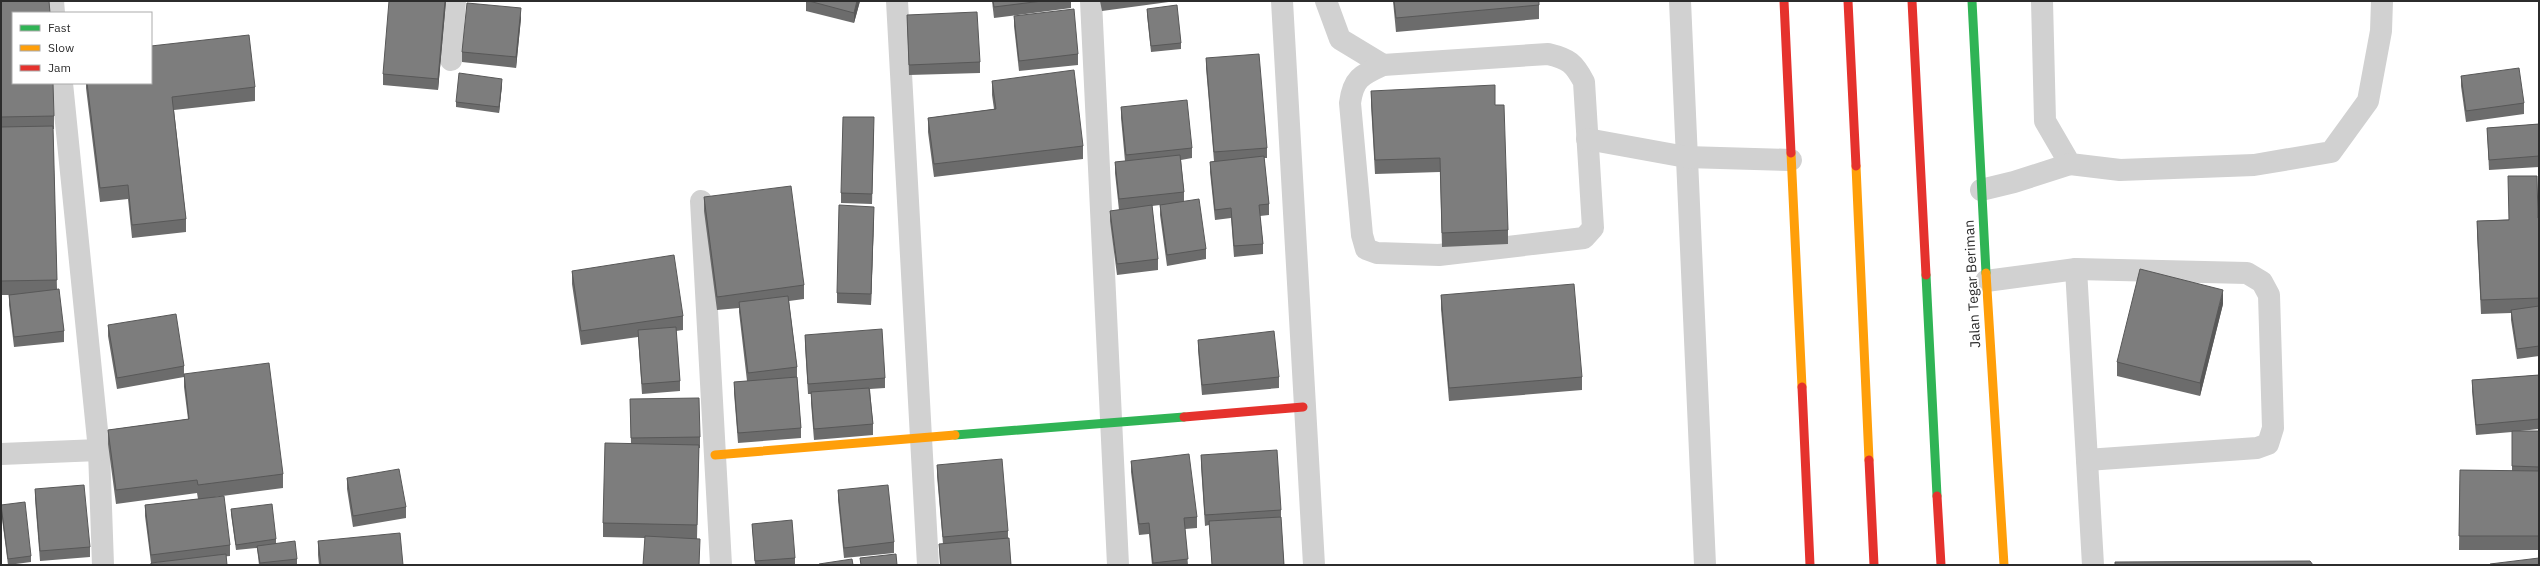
<svg xmlns="http://www.w3.org/2000/svg" width="2540" height="566" viewBox="0 0 2540 566" font-family="'IBM Plex Sans',sans-serif">
<style>
.lines{fill:none;stroke-linecap:round;stroke-linejoin:round}
.lane{stroke:#d1d1d1;stroke-width:22}
.street{stroke:#d1d1d1;stroke-width:22}
.fast{stroke:#30b455;stroke-width:9}
.slow{stroke:#ff9f0a;stroke-width:9}
.jam{stroke:#e5322d;stroke-width:9}
.wall{fill:#6c6c6c}
.shaded-wall{fill:#585858}
.building{fill:#7d7d7d;stroke:#585858}
.labels{text-anchor:middle;stroke-width:4;stroke-linejoin:round;paint-order:stroke}
.street-label{font-size:14px;fill:#2c2c2c;stroke:#fff}
</style>
<rect width="100%" height="100%" fill="#fff"/>
<g class="lines">
<g class="lane">
<polyline points="1326,1 1340,39 1383,65"/>
<polyline points="1680,1 1705,565"/>
<polyline points="2042,1 2045,121 2070,164 2120,170 2254,165 2331,152 2368,101 2381,31 2382,1"/>
<path d="M1548,54C1569,59 1574,63 1584,82L1593,228L1584,238L1439,255L1377,253L1366,249L1362,235L1350,103C1353,79 1361,75 1383,65Z"/>
<polyline points="1587,139 1686,157 1791,160"/>
<polyline points="1981,190 2014,182 2070,164"/>
<polyline points="2076,269 2093,565"/>
<polyline points="1986,281 2076,269 2247,273 2262,282 2269,295 2273,428 2268,444 2257,448 2087,460"/>
</g>
<g class="street">
<polyline points="53,1 54,13"/>
<polyline points="897,1 928,565"/>
<polyline points="1091,1 1118,565"/>
<polyline points="1282,1 1314,565"/>
<polyline points="451,60 455,1"/>
<polyline points="62,83 99,450 103,565"/>
<polyline points="701,201 721,565"/>
<polyline points="1,454 99,450"/>
</g>
<g class="fast">
<polyline points="1972,1 1986,273"/>
<polyline points="1926,275 1937,496"/>
<polyline points="955,435 1184,417"/>
</g>
<g class="slow">
<polyline points="1791,153 1802,387"/>
<polyline points="1856,166 1869,460"/>
<polyline points="1986,273 2004,565"/>
<polyline points="715,455 955,435"/>
</g>
<g class="jam">
<polyline points="1784,1 1791,153"/>
<polyline points="1848,1 1856,166"/>
<polyline points="1912,1 1926,275"/>
<polyline points="1802,387 1810,565"/>
<polyline points="1184,417 1303,407"/>
<polyline points="1869,460 1874,565"/>
<polyline points="1937,496 1941,565"/>
</g>
</g>
<g class="wall">
<polygon points="1,1 54,116 54,129 53,129 57,289 64,331 64,342 14,347 9,305 9,295 1,295"/>
<polygon points="446,1 438,90 383,85 383,74"/>
<polygon points="806,1 860,1 854,23 806,11"/>
<polygon points="992,1 1071,1 1071,8 994,18"/>
<polygon points="1100,1 1176,1 1102,11"/>
<polygon points="1393,1 1539,1 1539,19 1396,32"/>
<polygon points="1147,9 1181,43 1181,49 1151,52 1147,15"/>
<polygon points="907,15 980,62 980,73 909,75"/>
<polygon points="1014,16 1078,54 1078,65 1019,71 1014,26"/>
<polygon points="521,18 516,68 462,62 462,52"/>
<polygon points="1206,58 1267,148 1267,158 1264,158 1269,204 1269,215 1260,216 1263,244 1263,254 1234,257 1231,218 1215,220 1210,172 1210,162 1214,161 1206,68"/>
<polygon points="2461,76 2524,103 2524,114 2466,122 2461,86"/>
<polygon points="992,81 1083,146 1083,159 934,177 928,132 928,118 994,109 992,95"/>
<polygon points="86,83 151,83 255,87 255,101 174,110 186,219 186,232 132,238 128,199 100,202 86,88"/>
<polygon points="502,85 499,113 456,107 456,102"/>
<polygon points="1371,91 1495,105 1508,230 1508,244 1442,247 1440,172 1375,174 1371,105"/>
<polygon points="1121,107 1192,148 1192,158 1181,160 1184,192 1184,201 1206,249 1206,259 1167,266 1160,215 1160,205 1152,206 1158,259 1158,270 1117,275 1110,221 1110,211 1119,210 1115,173 1115,162 1125,161 1121,118"/>
<polygon points="2539,124 2539,167 2489,170 2487,128"/>
<polygon points="874,128 872,204 841,203 841,193"/>
<polygon points="704,197 804,285 804,299 789,301 797,367 797,377 801,428 801,438 738,443 734,393 734,382 747,381 739,312 739,308 717,310 704,211"/>
<polygon points="874,217 871,305 837,303 837,293"/>
<polygon points="2539,218 2539,356 2517,359 2511,320 2511,313 2481,314 2477,235 2477,221"/>
<polygon points="572,271 683,316 683,330 676,331 680,381 680,391 642,394 638,337 581,345 572,284"/>
<polygon points="1441,295 1582,377 1582,390 1449,401 1441,309"/>
<polygon points="2223,304 2200,396 2117,376 2117,362"/>
<polygon points="108,325 184,366 184,374 283,474 283,488 215,497 230,545 230,556 151,563 145,516 145,505 198,499 197,493 116,504 108,444 108,430 188,419 184,387 184,377 117,389 108,336"/>
<polygon points="805,335 885,378 885,388 870,389 873,424 873,435 814,440 811,403 811,394 808,394 805,346"/>
<polygon points="1198,340 1279,377 1279,388 1202,395 1198,350"/>
<polygon points="2539,375 2539,429 2520,431 2539,431 2539,550 2459,550 2460,470 2512,471 2512,432 2476,435 2472,391 2472,380"/>
<polygon points="630,399 700,437 700,448 699,448 697,539 700,550 644,538 603,537 603,523 631,443"/>
<polygon points="1201,455 1281,510 1281,519 1284,565 1212,565 1209,525 1205,526 1201,466"/>
<polygon points="1131,461 1197,517 1197,528 1185,529 1188,565 1152,565 1149,534 1139,535 1131,472"/>
<polygon points="937,465 1008,531 1008,538 1011,565 940,565 939,544 943,544 937,476"/>
<polygon points="347,478 406,507 406,518 353,527 347,489"/>
<polygon points="35,489 90,547 90,557 40,561 35,499"/>
<polygon points="838,490 894,542 894,553 844,558 838,500"/>
<polygon points="1,505 31,556 31,562 8,565 1,511"/>
<polygon points="231,509 276,539 276,543 297,559 297,564 293,565 259,565 257,548 236,550 231,514"/>
<polygon points="752,524 795,558 795,564 777,565 755,565"/>
<polygon points="318,541 403,565 319,565 318,555"/>
</g>
<g class="shaded-wall">
<polygon points="445,1 446,1 438,90 438,79"/>
<polygon points="857,1 860,1 854,23 854,13"/>
<polygon points="521,8 521,18 516,68 516,57"/>
<polygon points="502,79 502,85 499,113 499,107"/>
<polygon points="874,207 874,217 871,305 871,294"/>
<polygon points="2223,290 2223,304 2200,396 2200,383"/>
</g>
<g class="building">
<polygon points="1,1 49,1 50,13 13,13 13,83 53,83 54,116 1,117"/>
<polygon points="389,1 445,1 438,79 383,74"/>
<polygon points="809,1 857,1 854,13"/>
<polygon points="993,1 1042,1 994,7"/>
<polygon points="1394,1 1539,1 1539,5 1396,18"/>
<polygon points="467,3 521,8 516,57 462,52"/>
<polygon points="1177,5 1181,43 1151,46 1147,9"/>
<polygon points="1074,9 1078,54 1019,61 1014,16"/>
<polygon points="977,12 980,62 909,65 907,15"/>
<polygon points="249,35 255,87 172,97 186,219 132,225 128,185 100,188 87,83 151,83 151,46"/>
<polygon points="1259,54 1267,148 1214,152 1206,58"/>
<polygon points="2519,68 2524,103 2466,111 2461,76"/>
<polygon points="1074,70 1083,146 934,164 928,118 996,109 992,81"/>
<polygon points="459,73 502,79 499,107 456,102"/>
<polygon points="1495,85 1495,105 1504,105 1508,230 1442,233 1440,158 1375,160 1371,91"/>
<polygon points="1187,100 1192,148 1126,155 1121,107"/>
<polygon points="843,117 874,117 872,194 841,193"/>
<polygon points="2539,124 2539,156 2489,160 2487,128"/>
<polygon points="53,126 57,280 1,281 1,127"/>
<polygon points="1180,155 1184,192 1119,199 1115,162"/>
<polygon points="1264,156 1269,204 1259,205 1263,244 1234,246 1231,208 1215,210 1210,162"/>
<polygon points="2508,176 2537,176 2538,218 2539,218 2539,298 2481,300 2477,221 2509,220"/>
<polygon points="791,186 804,285 717,297 704,197"/>
<polygon points="1199,199 1206,249 1167,255 1160,205"/>
<polygon points="839,205 874,207 871,294 837,293"/>
<polygon points="1152,205 1158,259 1117,264 1110,211"/>
<polygon points="674,255 683,316 581,331 572,271"/>
<polygon points="2140,269 2223,290 2200,383 2117,362"/>
<polygon points="1574,284 1582,377 1449,388 1441,295"/>
<polygon points="59,289 64,331 14,337 9,295"/>
<polygon points="788,296 797,367 748,373 739,302"/>
<polygon points="2539,306 2539,346 2517,349 2511,310"/>
<polygon points="176,314 184,366 117,378 108,325"/>
<polygon points="676,327 680,381 642,384 638,330"/>
<polygon points="882,329 885,378 808,384 805,335"/>
<polygon points="1274,331 1279,377 1202,385 1198,340"/>
<polygon points="269,363 283,474 198,485 197,480 116,490 108,430 189,419 184,374"/>
<polygon points="2539,375 2539,419 2476,425 2472,380"/>
<polygon points="797,377 801,428 738,433 734,382"/>
<polygon points="869,388 873,424 814,429 811,392"/>
<polygon points="699,398 700,437 631,438 630,399"/>
<polygon points="2512,431 2539,431 2539,467 2512,466"/>
<polygon points="605,443 699,445 697,525 603,523"/>
<polygon points="1277,450 1281,510 1205,515 1201,455"/>
<polygon points="1189,454 1197,517 1184,518 1188,559 1153,563 1149,523 1139,524 1131,461"/>
<polygon points="1002,459 1008,531 943,537 937,465"/>
<polygon points="399,469 406,507 353,516 347,478"/>
<polygon points="2460,470 2539,471 2539,536 2459,536"/>
<polygon points="84,485 90,547 40,551 35,489"/>
<polygon points="888,485 894,542 844,548 838,490"/>
<polygon points="224,496 230,545 151,555 145,505"/>
<polygon points="25,502 31,556 8,559 1,505"/>
<polygon points="272,504 276,539 236,545 231,509"/>
<polygon points="1281,517 1284,565 1212,565 1209,521"/>
<polygon points="792,520 795,558 755,561 752,524"/>
<polygon points="400,533 403,565 321,565 318,541"/>
<polygon points="645,536 700,539 699,565 643,565"/>
<polygon points="1009,538 1011,565 941,565 939,544"/>
<polygon points="295,541 297,559 260,563 257,546"/>
<polygon points="226,554 227,565 151,565 151,563"/>
<polygon points="896,554 897,565 861,565 860,558"/>
<polygon points="2539,558 2539,565 2490,565 2490,564"/>
<polygon points="852,559 853,565 819,565 819,564"/>
<polygon points="2310,561 2313,565 2115,565 2115,562"/>
</g>
<g class="labels">
<g class="street-label">
<text transform="translate(1972 284) rotate(-93)" y="5">Jalan Tegar Beriman</text>
</g>
</g>
<rect width="2540" height="566" fill="none" stroke="#2c2c2c" stroke-width="4"/>
<rect x="12" y="12" width="140" height="72" fill="#ffffff" stroke="#ababab"/>
<rect x="20" y="25" width="20" height="6" fill="#30b455" stroke="#ababab"/>
<text x="48" y="32" font-size="12" fill="#2c2c2c">Fast</text>
<rect x="20" y="45" width="20" height="6" fill="#ff9f0a" stroke="#ababab"/>
<text x="48" y="52" font-size="12" fill="#2c2c2c">Slow</text>
<rect x="20" y="65" width="20" height="6" fill="#e5322d" stroke="#ababab"/>
<text x="48" y="72" font-size="12" fill="#2c2c2c">Jam</text>
</svg>
